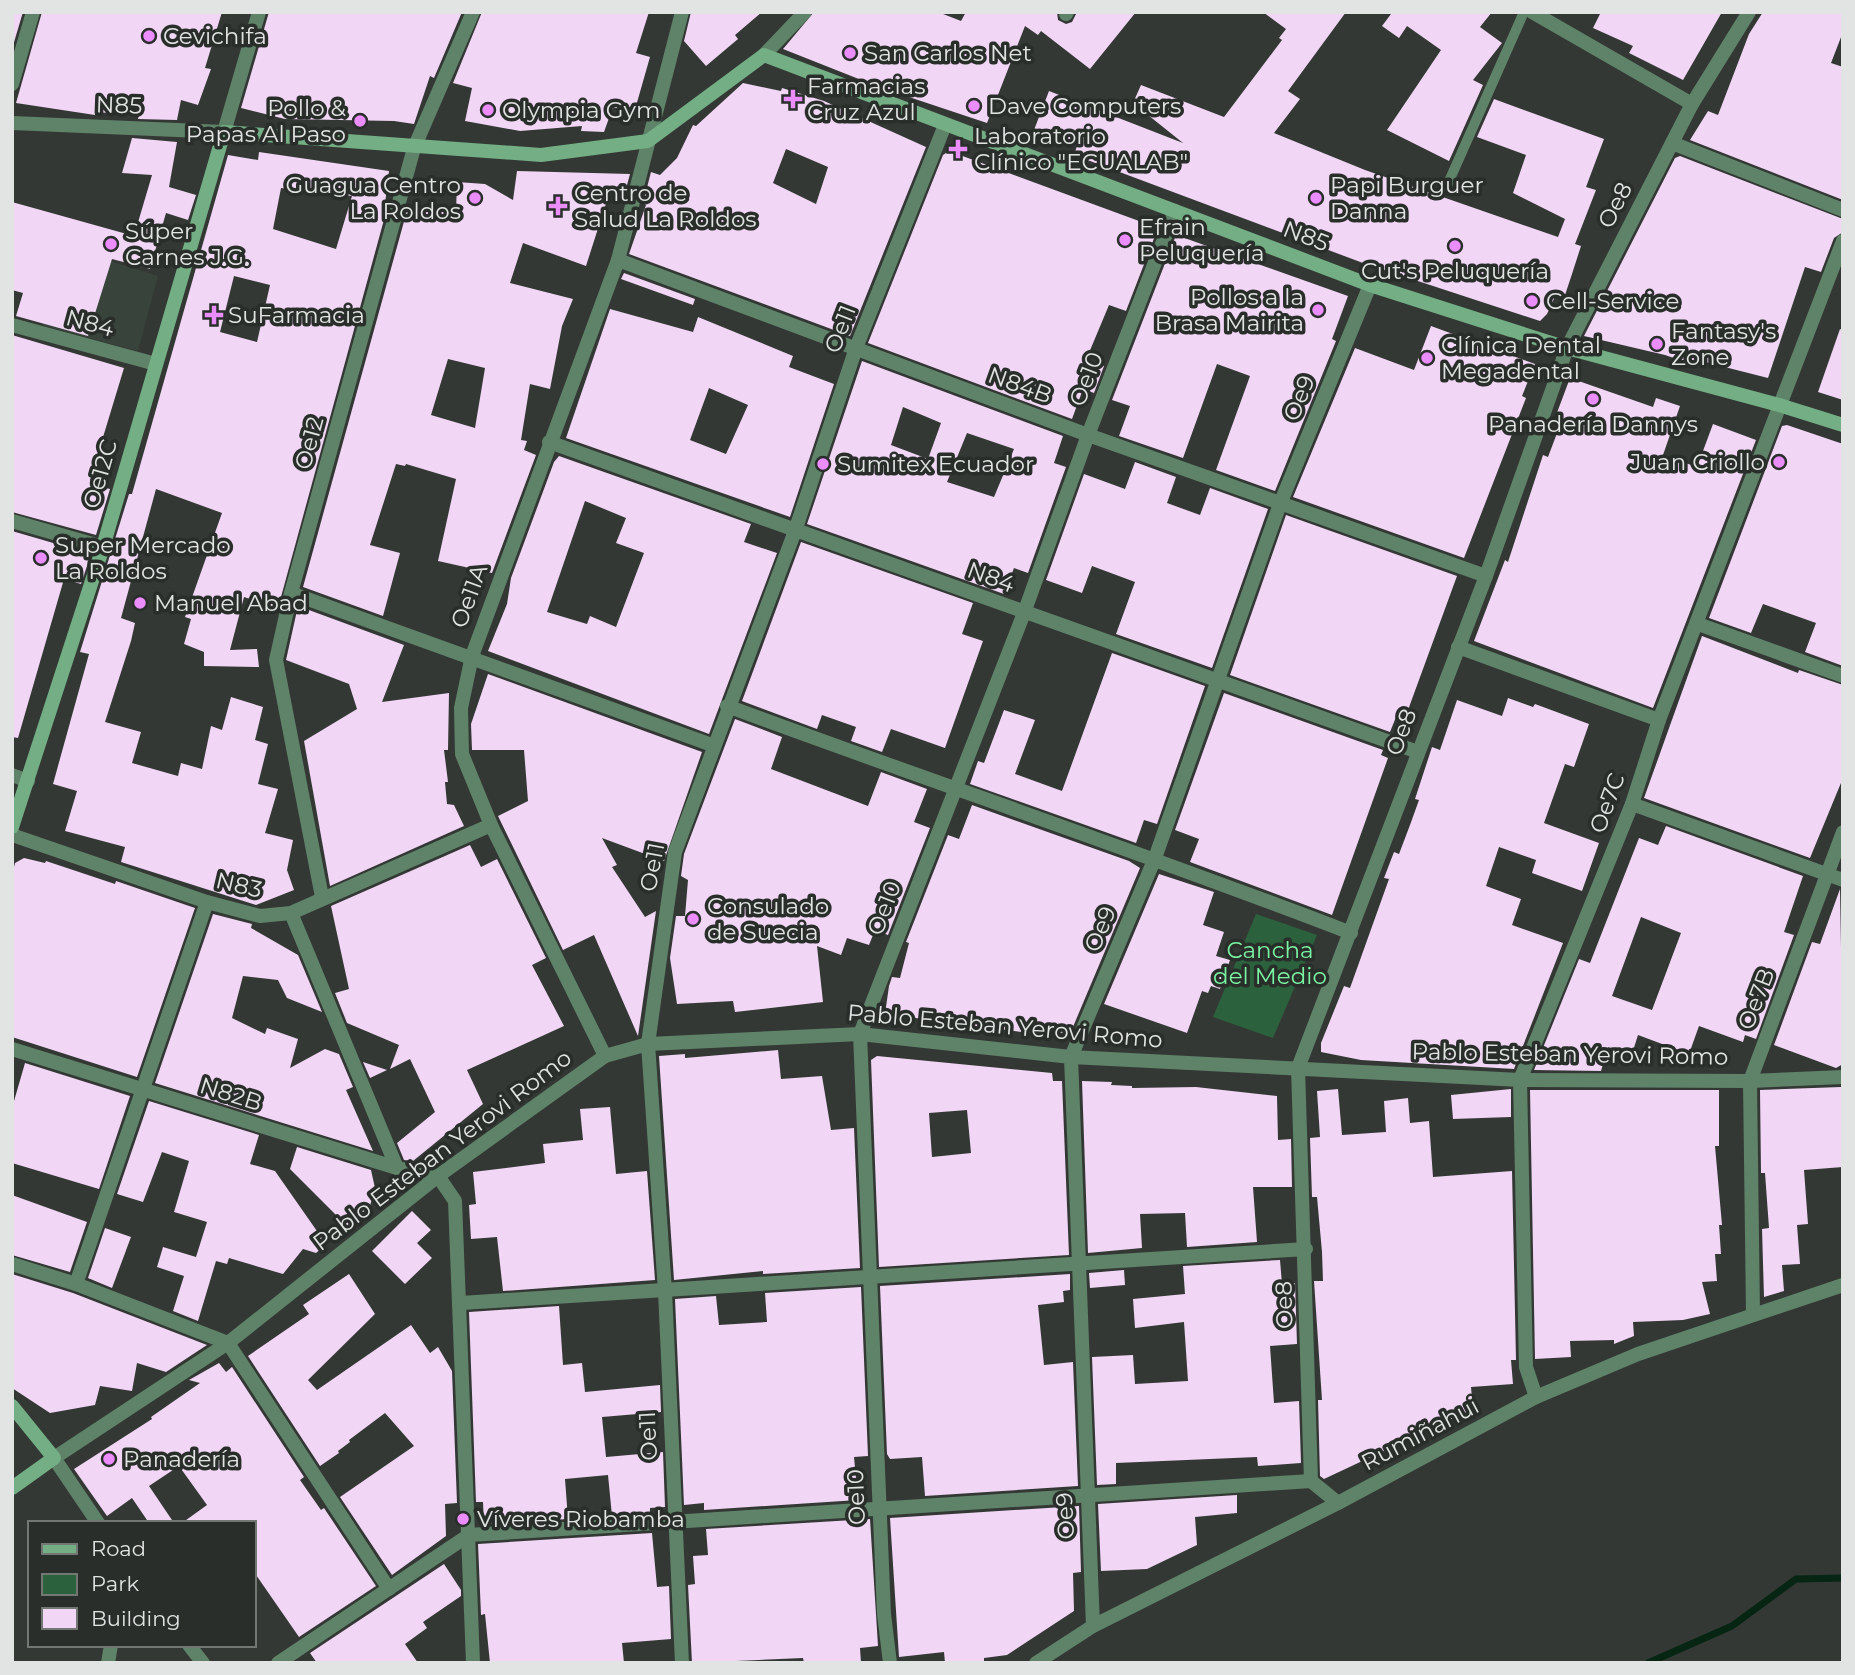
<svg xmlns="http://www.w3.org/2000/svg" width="1855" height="1675" viewBox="0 0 1855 1675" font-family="Montserrat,sans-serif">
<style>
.built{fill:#38433b}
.green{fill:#2b613d}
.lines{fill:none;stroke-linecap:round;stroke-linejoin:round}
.stream{stroke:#062512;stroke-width:7}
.building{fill:#f1d6f5;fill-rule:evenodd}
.service{stroke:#5f8369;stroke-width:10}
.minor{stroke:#5f8369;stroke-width:14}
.tertiary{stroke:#5f8369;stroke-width:14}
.secondary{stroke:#73ae84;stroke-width:14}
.poi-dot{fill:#eb8dfc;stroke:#292e2a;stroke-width:2.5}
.labels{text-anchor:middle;stroke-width:7;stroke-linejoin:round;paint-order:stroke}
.poi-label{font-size:23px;fill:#e1e4e2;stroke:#292e2a;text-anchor:start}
.street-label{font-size:23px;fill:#e1e4e2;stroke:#292e2a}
.park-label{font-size:23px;fill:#7af4a3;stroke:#292e2a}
</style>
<rect width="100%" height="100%" fill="#333834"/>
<polygon class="built" points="65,247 158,276 138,351 41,325"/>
<polygon class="green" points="1256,914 1317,935 1273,1038 1213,1017"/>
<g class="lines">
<polyline class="stream" points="1648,1663 1732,1626 1796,1579 1843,1578"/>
</g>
<g class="building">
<polygon points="12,12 23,12 12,49"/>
<polygon points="42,12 222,12 205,68 211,69 198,105 181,100 177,120 138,119 139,115 95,112 95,115 16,103"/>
<polygon points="269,12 462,12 434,78 430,76 414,124 394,121 285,119 241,108"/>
<polygon points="482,12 649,12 636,53 650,57 634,113 613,107 604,132 581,131 582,126 520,131 465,121 472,88 453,83"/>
<polygon points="691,12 762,12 735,35 738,39 706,66 684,41"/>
<polygon points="814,12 938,12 961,21 966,12 1057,12 1058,20 1066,24 1072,22 1077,12 1136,12 1090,69 1041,31 1038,35 1025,26 987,123 879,87 783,49"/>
<polygon points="1263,12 1346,12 1288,91 1300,99 1274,133 1365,170 1558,237 1565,219 1513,193 1526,155 1477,137 1494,99 1604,139 1586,187 1596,190 1575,244 1581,246 1572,274 1565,295 1557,292 1547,314 1540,321 1363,263 1074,155 1077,146 1034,130 1049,91 1183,143 1133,103 1141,85 1224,117 1282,40 1279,38 1286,29"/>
<polygon points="1388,12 1492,12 1480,27 1502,43 1473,80 1483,85 1449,161 1387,130 1441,50 1407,26 1399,38 1382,26 1391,14"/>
<polygon points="1601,12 1722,12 1683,80 1629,53 1633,46 1593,28"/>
<polygon points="1763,12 1843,12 1843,32 1831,63 1843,67 1843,200 1690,140 1708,111 1718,115 1749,34"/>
<path d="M743,83L781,91L782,88L824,101L926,147L850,336L629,254L646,205L643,203L651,172L660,175L677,158L693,125L696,126ZM786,149L828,167L816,204L773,183Z"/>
<polygon points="132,138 177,142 169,187 196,195 188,220 166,213 150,269 112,259 88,336 16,316 23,293 12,290 12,202 134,236 152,175 122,173"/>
<polygon points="949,151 1158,228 1126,311 1109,305 1086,360 1104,366 1094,393 1083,389 1072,419 868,343 943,155"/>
<path d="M259,152L389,171L385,204L388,205L278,608L244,597L230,650L257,649L259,667L204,666V652L184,644L191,619L185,617L222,513L156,489L121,618L135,623L131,641L105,722L141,732L132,763L178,776L181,763L202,769L211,726L222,730L231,697L263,707L255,740L268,744L258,784L278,789L265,833L293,840L287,870L294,890L256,905L121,862L125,847L65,831L77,791L53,784L89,654L80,652L129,494H132L228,155L258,160ZM281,188L352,196L336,249L273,229ZM234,276L270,285L257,342L220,332Z"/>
<polygon points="1680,156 1843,219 1843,232 1834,238 1821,272 1805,267 1768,378 1705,362 1703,368 1665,355 1584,336 1675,158"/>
<path d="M517,171L630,174L624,196L610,191L586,266L523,243L510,283L573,299L562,326L550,389L530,384L521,440L527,441L524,450L536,455L492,573L438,561L456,479L406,464L405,466L396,464L370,545L400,553L383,616L303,587L408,207L456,212L457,182L485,184L513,200ZM448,359L485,368L475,428L431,415Z"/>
<polygon points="1176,235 1348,296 1332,339 1336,341 1275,491 1216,470 1250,376 1217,364 1183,458 1119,436 1130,406 1112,400"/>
<polygon points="624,273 695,299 693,305 621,279"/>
<path d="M610,309L693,332L698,317L793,356L789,367L834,384L790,517L566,438ZM709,388L748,405L726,454L690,440Z"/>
<polygon points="1431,326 1535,364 1522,396 1526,398 1464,558 1293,497 1355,348 1414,370"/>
<polygon points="1840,329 1843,330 1843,400 1818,392"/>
<polygon points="12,335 124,368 90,480 93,481 92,485 110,489 96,535 12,512"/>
<path d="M862,361L1063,436L1054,463L1066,467L1028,573L1014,568L1004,594L807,524ZM903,407L941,423L928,459L891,445ZM967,433L1014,449L994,497L947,482Z"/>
<polygon points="1570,378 1653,407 1656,398 1680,406 1663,455 1697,467 1713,424 1756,440 1653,708 1474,641 1505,560 1508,562 1543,455 1548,457 1562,420 1555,418"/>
<polygon points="1787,425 1843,444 1843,666 1805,652 1816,623 1763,604 1751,633 1709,618 1782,426"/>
<path d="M559,456L751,524L744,542L777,553L709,734L488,651L507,604L511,578L554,462ZM585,501L626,518L616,543L644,553L616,627L590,616L587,624L547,612Z"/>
<polygon points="1135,462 1176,477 1167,503 1200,515 1210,488 1268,509 1212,668 1116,634 1135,582 1092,566 1082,593 1046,580 1084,474 1125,489"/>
<polygon points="1286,515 1457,576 1408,710 1400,707 1390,732 1230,675"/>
<polygon points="12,531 91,554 81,584 64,579 18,738 12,737"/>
<polygon points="801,542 973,603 962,634 983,641 945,748 891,729 882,752 851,741 856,727 822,715 817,729 742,701"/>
<polygon points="298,606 404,645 382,702 449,693 448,750 444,750 448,782 445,782 447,804 454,805 464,826 330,886 304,741 357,709 349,684 286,660"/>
<polygon points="1702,636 1798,673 1799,670 1843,685 1843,778 1810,858 1644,798"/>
<polygon points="1112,653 1205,686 1157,824 1144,820 1136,843 970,784 978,761 984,763 1004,710 1035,720 1015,774 1062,791"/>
<polygon points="488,674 702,752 664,861 602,838 617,865 612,867 645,917 656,911 638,1036 594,935 563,950 498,816 528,801 524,750 472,750 471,724"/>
<polygon points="1224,693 1383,750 1381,755 1388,758 1332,915 1190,862 1199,839 1175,830"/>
<polygon points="1508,698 1533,707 1535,704 1589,724 1574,767 1565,764 1544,823 1599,843 1582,891 1532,873 1536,860 1499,847 1486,886 1521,899 1512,925 1563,943 1514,1069 1361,1060 1321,1052 1321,1043 1344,986 1350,988 1389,879 1384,878 1394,852 1399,854 1410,825 1419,800 1415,799 1432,747 1440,750 1457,700 1502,716"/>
<polygon points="735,719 782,737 771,769 868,806 881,772 927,789 914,822 930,828 888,935 875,930 869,945 847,938 841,955 817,946 823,1002 735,1012 733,1001 677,1004 670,958 676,916 685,916 688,880 681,876 684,854"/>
<polygon points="972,805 1129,861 1140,868 1070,1034 1037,1029 1036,1034 885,1014 889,986 892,977 900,978 909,943 906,942 948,835 959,839"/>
<path d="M1666,826L1803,876L1784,932L1794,935L1756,1039L1745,1035L1743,1042L1699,1026L1689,1054L1638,1035L1632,1054L1608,1047L1601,1071L1534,1070L1579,959L1590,963L1639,838L1658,845ZM1641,917L1681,933L1652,1010L1612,996Z"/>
<polygon points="470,845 481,867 497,859 546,958 532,965 564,1026 467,1070 483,1104 413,1161 404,1160 397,1143 435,1112 410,1059 390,1069 399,1045 347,1023 335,993 349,989 331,906"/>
<polygon points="24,858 45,863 46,861 115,884 116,881 195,908 137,1077 12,1037 12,875 15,863"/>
<polygon points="1159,874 1214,892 1203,925 1224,932 1216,956 1230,960 1220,989 1211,986 1208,993 1202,991 1187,1033 1104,1004"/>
<polygon points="1840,889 1843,1064 1836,1068 1774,1045 1812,942 1820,944"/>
<polygon points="213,914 252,924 251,928 298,955 322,1012 287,998 278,980 243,976 232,1018 265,1034 267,1028 298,1039 290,1068 325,1049 339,1054 353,1087 346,1090 373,1151 155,1083"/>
<polygon points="778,1050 781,1079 822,1076 831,1130 854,1128 860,1268 763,1274 763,1271 674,1280 659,1056 685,1054 685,1058"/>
<path d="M877,1056L1052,1073L1053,1081H1062L1069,1255L879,1267L871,1060ZM967,1110L971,1153L932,1157L929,1113Z"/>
<polygon points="363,1062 387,1070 370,1078"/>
<polygon points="25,1063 130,1096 99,1189 12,1163 12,1108"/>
<polygon points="1082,1081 1112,1082 1111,1085 1132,1086 1132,1088 1196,1087 1277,1096 1278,1140 1291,1139 1292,1187 1253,1187 1257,1242 1187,1247 1185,1213 1140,1214 1142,1248 1088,1253"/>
<polygon points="1841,1087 1843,1167 1804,1170 1808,1224 1797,1225 1800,1264 1782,1265 1784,1291 1764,1297 1762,1229 1769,1228 1765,1173 1761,1173 1760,1090"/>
<polygon points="1338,1089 1342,1135 1386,1132 1384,1101 1408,1098 1410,1123 1429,1121 1433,1177 1512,1171 1516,1360 1511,1360 1513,1384 1471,1387 1473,1409 1324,1479 1320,1476 1318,1400 1322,1400 1314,1281 1323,1281 1322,1252 1317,1197 1312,1197 1310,1138 1320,1137 1317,1091"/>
<polygon points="1511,1089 1511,1117 1453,1119 1451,1095"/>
<polygon points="1530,1090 1719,1090 1719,1146 1715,1146 1722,1225 1719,1225 1721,1254 1715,1254 1717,1281 1702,1282 1710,1314 1683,1320 1633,1322 1634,1336 1614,1344 1614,1340 1570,1341 1571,1357 1535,1359"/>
<polygon points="149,1101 259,1135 250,1164 275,1171 326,1244 316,1253 303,1249 283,1274 229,1258 227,1264 216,1261 198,1321 173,1311 184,1276 157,1267 163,1247 196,1257 207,1222 174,1212 189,1161 162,1152 143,1202 117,1194"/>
<polygon points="610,1107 616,1174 647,1171 655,1280 503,1291 497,1237 471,1239 469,1205 476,1204 473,1172 545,1163 543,1144 583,1140 580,1109"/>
<polygon points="297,1147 371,1170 375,1188 370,1206 347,1226 290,1169"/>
<polygon points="12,1195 87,1222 70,1272 12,1255"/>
<polygon points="412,1211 431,1230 417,1243 432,1258 405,1284 372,1251"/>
<polygon points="105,1228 131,1237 112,1288 88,1278"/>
<polygon points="1280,1260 1282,1284 1295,1283 1297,1344 1270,1346 1274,1403 1299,1401 1301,1463 1258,1466 1257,1457 1116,1463 1116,1484 1097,1485 1092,1357 1133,1355 1135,1384 1188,1381 1184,1322 1135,1328 1133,1299 1185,1294 1183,1266"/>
<polygon points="1124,1270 1125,1285 1090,1288 1089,1273"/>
<polygon points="12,1274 73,1293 207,1345 166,1372 137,1363 132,1391 100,1386 95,1405 50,1413 12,1388"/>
<polygon points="349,1274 375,1314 308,1380 317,1390 411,1325 430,1353 438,1347 452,1371 457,1503 445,1504 446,1536 392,1575 340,1497 414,1446 385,1413 349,1440 350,1442 338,1451 339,1453 320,1466 248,1356 309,1314 303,1305"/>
<polygon points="1070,1274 1070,1290 1063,1291 1064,1302 1038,1305 1044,1365 1073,1362 1078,1486 925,1496 922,1457 890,1459 887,1454 880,1286"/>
<polygon points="861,1287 868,1456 854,1457 858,1500 704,1510 704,1503 684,1505 675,1299 716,1296 719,1325 767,1322 765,1293"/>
<polygon points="559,1306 563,1365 582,1363 585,1392 660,1385 661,1412 602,1417 606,1457 663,1452 665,1507 650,1508 650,1514 612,1516 608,1475 565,1479 568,1519 484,1524 483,1502 476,1502 469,1312"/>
<polygon points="219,1363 226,1372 232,1367 304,1477 300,1480 321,1510 324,1508 376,1586 299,1637 254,1572 254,1523 182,1523 207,1505 179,1466 149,1486 174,1523 149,1523 132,1498 107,1516 74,1469 152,1419 151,1417 200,1383 189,1380"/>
<polygon points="1237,1495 1237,1513 1195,1517 1197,1545 1147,1569 1101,1571 1098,1504"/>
<polygon points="1079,1506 1081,1572 1073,1573 1074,1611 1007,1655 984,1658 984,1663 945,1663 944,1652 899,1657 890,1518"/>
<polygon points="870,1519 878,1646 860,1648 861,1663 804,1663 803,1658 692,1663 688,1585 695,1584 693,1556 708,1555 706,1529"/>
<polygon points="652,1533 657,1587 669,1586 671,1639 622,1643 624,1663 490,1663 485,1614 481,1615 478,1544"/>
<polygon points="444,1564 461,1590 461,1596 423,1622 427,1628 405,1644 418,1663 317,1663 310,1653"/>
</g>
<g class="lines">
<polyline class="service" points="1446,188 1524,12"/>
<g class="minor">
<polyline points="1532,12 1692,104"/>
<polyline points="1066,14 1067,12"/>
<polyline points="12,84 33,12"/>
<polyline points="12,123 224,132 259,12"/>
<polyline points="1672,143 1843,210"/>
<polyline points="618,260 1088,435 1486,576"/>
<polyline points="12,325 156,364"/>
<polyline points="549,442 1418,752"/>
<polyline points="12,521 103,547"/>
<polyline points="291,593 712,745"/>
<polyline points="1698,624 1843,676"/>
<polyline points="1458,647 1659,720"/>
<path d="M727,706C935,783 1144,853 1351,933"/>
<polyline points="12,775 28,781"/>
<polyline points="1632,804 1843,880"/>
<polyline points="12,835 207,902 260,916 291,913 491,825"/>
<polyline points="322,897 276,660 291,593 414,148 473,12"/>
<polyline points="291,913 397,1168"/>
<polyline points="12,1049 397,1168 438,1176 455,1201 473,1663"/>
<polyline points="605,1056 491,825 462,754 461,708 472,656 618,260 682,12"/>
<polyline points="12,1264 76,1284 228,1343 389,1589"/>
<polyline points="76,1284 207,902"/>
<polyline points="461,1303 1306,1249"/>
<polyline points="1753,1314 1750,1081 1843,832"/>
<polyline points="1536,1397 1526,1367 1520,1080 1632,804 1659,720 1843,241"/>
<polyline points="1338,1503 1311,1481 1298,1068 1486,576 1567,348 1692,104 1749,12"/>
<polyline points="98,1523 54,1458 228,1343 438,1176 605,1056 648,1044 860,1034 1071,1057 1520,1080 1750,1081 1843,1077"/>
<polyline points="1093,1626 1071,1057 1155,858 1280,504 1370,285"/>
<polyline points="189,1645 203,1663"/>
<polyline points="108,1663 111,1645"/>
<polyline points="278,1663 469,1535 1311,1481"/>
<polyline points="682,1663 665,1291 648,1044 675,852 795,531 856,348 945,125"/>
<polyline points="890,1663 884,1614 860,1034 1024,613 1088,435 1175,211"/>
<polyline points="1036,1663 1093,1626 1338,1503 1536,1397 1638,1354 1843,1285"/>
</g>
<polyline class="tertiary" points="764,55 805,12"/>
<g class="secondary">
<polyline points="12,827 103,547 224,132 541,155 648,141 764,55 1370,285 1567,348 1779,405 1843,425"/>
<polyline points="12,1406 54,1458 12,1488"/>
</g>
</g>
<g class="poi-dot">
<circle cx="149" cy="36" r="7"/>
<circle cx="850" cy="53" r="7"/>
<path d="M789.5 88.5h7v7h7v7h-7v7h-7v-7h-7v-7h7z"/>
<circle cx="974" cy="106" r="7"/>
<circle cx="488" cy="110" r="7"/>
<circle cx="360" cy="121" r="7"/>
<path d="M954.5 138.5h7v7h7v7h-7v7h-7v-7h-7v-7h7z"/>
<circle cx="475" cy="198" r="7"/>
<circle cx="1316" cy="198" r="7"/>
<path d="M554.5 195.5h7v7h7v7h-7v7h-7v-7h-7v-7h7z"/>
<circle cx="1125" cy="240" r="7"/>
<circle cx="111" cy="244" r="7"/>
<circle cx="1455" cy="246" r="7"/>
<circle cx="1532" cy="301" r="7"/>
<circle cx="1318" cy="310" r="7"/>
<path d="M210.5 304.5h7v7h7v7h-7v7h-7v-7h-7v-7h7z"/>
<circle cx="1657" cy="344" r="7"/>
<circle cx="1427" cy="358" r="7"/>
<circle cx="1593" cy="399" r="7"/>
<circle cx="1779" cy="462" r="7"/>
<circle cx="823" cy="464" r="7"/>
<circle cx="41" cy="558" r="7"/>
<circle cx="140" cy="603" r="7"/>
<circle cx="693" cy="919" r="7"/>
<circle cx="109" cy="1459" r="7"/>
<circle cx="463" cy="1519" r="7"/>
</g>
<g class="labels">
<g class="poi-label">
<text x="163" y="44">Cevichifa</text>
<text x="864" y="61">San Carlos Net</text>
<text x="807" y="94">Farmacias<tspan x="807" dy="26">Cruz Azul</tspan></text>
<text x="988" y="114">Dave Computers</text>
<text x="346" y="116" text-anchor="end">Pollo &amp;<tspan x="346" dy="26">Papas Al Paso</tspan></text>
<text x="502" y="118">Olympia Gym</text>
<text x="974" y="144">Laboratorio<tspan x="974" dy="26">Clínico "ECUALAB"</tspan></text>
<text x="461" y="193" text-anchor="end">Guagua Centro<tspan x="461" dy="26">La Roldos</tspan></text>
<text x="1330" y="193">Papi Burguer<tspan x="1330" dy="26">Danna</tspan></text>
<text x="574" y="201">Centro de<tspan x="574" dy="26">Salud La Roldos</tspan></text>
<text x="1139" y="235">Efrain<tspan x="1139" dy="26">Peluquería</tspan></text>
<text x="125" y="239">Súper<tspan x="125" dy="26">Carnes J.G.</tspan></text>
<text x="1455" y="279" text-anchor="middle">Cut's Peluquería</text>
<text x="1304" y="305" text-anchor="end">Pollos a la<tspan x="1304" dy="26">Brasa Mairita</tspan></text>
<text x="1546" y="309">Cell-Service</text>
<text x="228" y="323">SuFarmacia</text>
<text x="1671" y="339">Fantasy's<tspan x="1671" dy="26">Zone</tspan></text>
<text x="1441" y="353">Clínica Dental<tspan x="1441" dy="26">Megadental</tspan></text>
<text x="1593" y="432" text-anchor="middle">Panadería Dannys</text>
<text x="1765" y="470" text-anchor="end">Juan Criollo</text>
<text x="837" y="472">Sumitex Ecuador</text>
<text x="55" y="553">Super Mercado<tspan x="55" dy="26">La Roldos</tspan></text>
<text x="154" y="611">Manuel Abad</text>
<text x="707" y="914">Consulado<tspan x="707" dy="26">de Suecia</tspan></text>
<text x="123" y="1467">Panadería</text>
<text x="477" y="1527">Víveres Riobamba</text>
</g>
<g class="street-label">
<text transform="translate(119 105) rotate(2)" y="8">N85</text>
<text transform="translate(1615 205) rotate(-63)" y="8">Oe8</text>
<text transform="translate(1306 236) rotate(21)" y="8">N85</text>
<text transform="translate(90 323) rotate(15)" y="8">N84</text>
<text transform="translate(840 329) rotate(-69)" y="8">Oe11</text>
<text transform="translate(1086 379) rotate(-69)" y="8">Oe10</text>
<text transform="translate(1020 385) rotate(20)" y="8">N84B</text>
<text transform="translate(1299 398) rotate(-68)" y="8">Oe9</text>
<text transform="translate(309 443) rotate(-75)" y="8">Oe12</text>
<text transform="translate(100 474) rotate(-74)" y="8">Oe12C</text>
<text transform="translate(991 577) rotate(20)" y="8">N84</text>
<text transform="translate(469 596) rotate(-70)" y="8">Oe11A</text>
<text transform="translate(1401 732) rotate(-69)" y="8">Oe8</text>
<text transform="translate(1607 803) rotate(-70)" y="8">Oe7C</text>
<text transform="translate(652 867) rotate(-79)" y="8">Oe11</text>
<text transform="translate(239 885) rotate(13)" y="8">N83</text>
<text transform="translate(884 908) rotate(-69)" y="8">Oe10</text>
<text transform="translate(1100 929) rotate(-67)" y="8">Oe9</text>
<text transform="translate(1756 999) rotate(-69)" y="8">Oe7B</text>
<text transform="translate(1005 1026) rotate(5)" y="8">Pablo Esteban Yerovi Romo</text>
<text transform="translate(1570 1054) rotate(1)" y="8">Pablo Esteban Yerovi Romo</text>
<text transform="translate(231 1094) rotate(17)" y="8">N82B</text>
<text transform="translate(442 1150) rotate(-37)" y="8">Pablo Esteban Yerovi Romo</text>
<text transform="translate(1284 1305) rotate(-91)" y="8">Oe8</text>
<text transform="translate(1420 1434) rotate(-28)" y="8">Rumiñahui</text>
<text transform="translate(648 1436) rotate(-93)" y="8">Oe11</text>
<text transform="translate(856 1497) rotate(-92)" y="8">Oe10</text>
<text transform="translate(1065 1516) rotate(-93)" y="8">Oe9</text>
</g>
<g class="park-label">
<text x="1270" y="958">Cancha<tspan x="1270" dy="26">del Medio</tspan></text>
</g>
</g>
<rect width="1855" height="1675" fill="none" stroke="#e1e4e2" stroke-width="28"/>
<rect x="28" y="1521" width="228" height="126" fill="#292e2a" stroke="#737774" stroke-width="2"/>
<rect x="42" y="1544" width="35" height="10" fill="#73ae84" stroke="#737774" stroke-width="2"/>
<text x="91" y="1556" font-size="21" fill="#e1e4e2">Road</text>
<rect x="42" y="1574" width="35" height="21" fill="#2b613d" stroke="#737774" stroke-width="2"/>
<text x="91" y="1591" font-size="21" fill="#e1e4e2">Park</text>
<rect x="42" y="1608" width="35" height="21" fill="#f1d6f5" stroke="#737774" stroke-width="2"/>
<text x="91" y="1626" font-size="21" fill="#e1e4e2">Building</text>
</svg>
